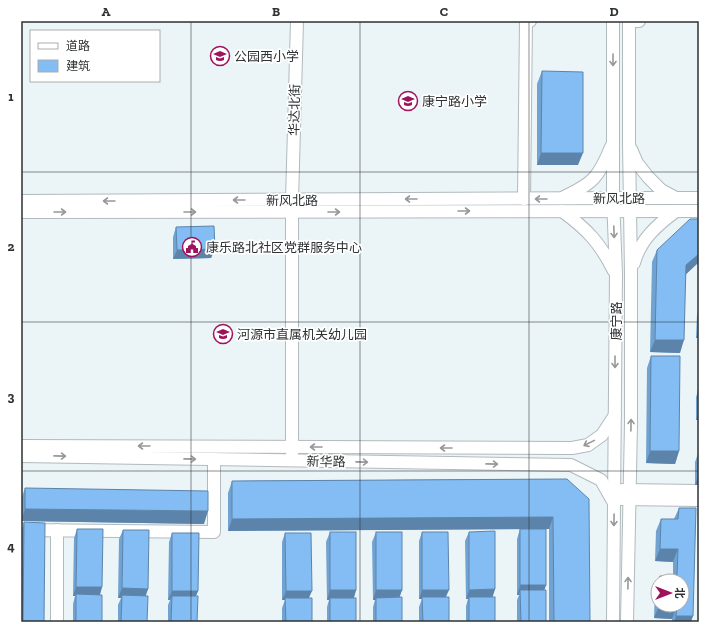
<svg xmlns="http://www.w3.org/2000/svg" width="720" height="643" viewBox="0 0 720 643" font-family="'Zilla Slab','Noto Sans SC',serif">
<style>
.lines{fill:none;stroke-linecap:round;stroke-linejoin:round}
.minor-casing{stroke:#b2babd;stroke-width:14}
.minor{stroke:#fff;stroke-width:12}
.wall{fill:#71a3d2;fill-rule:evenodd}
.shaded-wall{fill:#5c84ab}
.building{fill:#83bdf4;stroke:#5c84ab}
.oneway{stroke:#969899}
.grid{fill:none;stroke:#2e3233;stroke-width:1;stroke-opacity:0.55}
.labels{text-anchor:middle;stroke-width:3.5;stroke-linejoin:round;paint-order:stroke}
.poi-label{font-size:13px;fill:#2e3233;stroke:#fff;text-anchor:start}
.street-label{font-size:13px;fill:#2e3233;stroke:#fff}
.neatline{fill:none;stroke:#2e3233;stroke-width:1.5}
.grid-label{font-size:13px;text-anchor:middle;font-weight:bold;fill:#2e3233}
</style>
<rect width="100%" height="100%" fill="#ebf4f7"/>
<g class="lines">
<defs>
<g id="minor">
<polyline points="631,149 637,163 648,177 661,190 674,197"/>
<path d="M564,197C574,192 586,187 594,178C602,169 607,157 611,147"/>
<polyline points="524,199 526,21 530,21"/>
<polyline points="21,201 636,198 699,198"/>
<path d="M562,211C587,229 600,243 614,271"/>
<polyline points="21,212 699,211"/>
<path d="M634,263C640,240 657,225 676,211"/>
<polyline points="21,446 572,448 588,445 602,435 615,415"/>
<polyline points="292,453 292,200 297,21"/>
<polyline points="21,456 571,465 601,480 614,503"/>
<polyline points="622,490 699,491"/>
<polyline points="621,499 699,500"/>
<polyline points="21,530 214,532 214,459"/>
<polyline points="57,530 57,622"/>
<polyline points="613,622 616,274 613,198 613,21"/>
<polyline points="627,622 631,424 631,274 629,143 629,21 639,21"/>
</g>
</defs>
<use href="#minor" class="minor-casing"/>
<use href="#minor" class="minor"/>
</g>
<g class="wall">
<polygon points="542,71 578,165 537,165 537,84"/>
<polygon points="699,219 699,262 686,274 680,353 650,352 652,262 657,250"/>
<polygon points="176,227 215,249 211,258 173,259 173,237"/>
<polygon points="699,275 699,299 698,299 699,276"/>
<polygon points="699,309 699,338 696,338 697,315"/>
<polygon points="651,356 679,451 675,464 646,463 647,368"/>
<polygon points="698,391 699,391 699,420 696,420 696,397"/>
<polygon points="699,451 699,485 695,485 695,462"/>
<polygon points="567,479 590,622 549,622 549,529 546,529 546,585 544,590 546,622 517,622 517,600 519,595 517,595 517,539 520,529 228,531 228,493 232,481"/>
<polygon points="25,488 204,524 21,521 21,500"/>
<path d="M679,508L691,622H672V619L654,618L655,588L660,576H673V562L655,561L656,531L661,519H674ZM658,581H682V605H658Z"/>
<polygon points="24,522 44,622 21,622 21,531"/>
<polygon points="77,529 102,587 100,595 102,622 73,622 73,604 75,596 73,596 74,538"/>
<polygon points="123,530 148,589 145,596 147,622 118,622 118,605 121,598 118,598 119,539"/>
<polygon points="330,532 356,590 354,598 356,622 327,622 327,607 329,600 327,600 326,542"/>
<polygon points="376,532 402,590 399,597 402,622 373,622 373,607 375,600 373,600 372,542"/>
<polygon points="422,532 446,597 449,622 419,622 419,607 422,599 419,599 419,541"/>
<polygon points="469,532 495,589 492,597 495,622 466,622 466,606 468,599 466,599 465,541"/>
<polygon points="172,533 198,591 196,596 197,622 168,622 168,605 170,600 168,600 169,542"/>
<polygon points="285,533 309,598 312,622 282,622 282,608 285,600 282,600 282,542"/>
</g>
<g class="shaded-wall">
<polygon points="541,153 583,153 578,165 537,165"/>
<polygon points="215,249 211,258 173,259 177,250"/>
<polygon points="699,254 699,262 682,278 686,265"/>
<polygon points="699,332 699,338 696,338"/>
<polygon points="655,340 684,340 680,353 650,352"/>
<polygon points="698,414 699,414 699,420 696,420"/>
<polygon points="650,451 679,451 675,464 646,463"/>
<polygon points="699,473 699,485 695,485"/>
<polygon points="25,509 208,511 204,524 21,521"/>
<polygon points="553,517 549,529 228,531 232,519"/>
<polygon points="660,549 678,549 673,562 655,561"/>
<polygon points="520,585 546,585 543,594 520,590 519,595 517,595"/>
<polygon points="76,587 102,587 99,597 76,594 75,596 73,596"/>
<polygon points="122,588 148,589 145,598 122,595 121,598 118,598"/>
<polygon points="495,589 492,599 469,597 468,599 466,599 469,590"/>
<polygon points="330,590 356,590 353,600 330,598 329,600 327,600"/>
<polygon points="376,590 402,590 399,599 376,598 375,600 373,600"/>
<polygon points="422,590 449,590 445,599 422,597 422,599 419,599"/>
<polygon points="172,591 198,591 194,600 172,596 170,600 168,600"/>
<polygon points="286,591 312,591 308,600 285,598 285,600 282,600"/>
<polygon points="659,606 677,606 672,619 654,618"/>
<polygon points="676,616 693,616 691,622 674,622"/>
</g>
<g class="building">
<polygon points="542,71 583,72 583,153 541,153"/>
<polygon points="690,219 699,219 699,254 686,265 684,340 655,340 657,250"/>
<polygon points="214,226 215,249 177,250 176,227"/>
<polygon points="651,356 680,356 679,451 650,451"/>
<rect x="698" y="391" width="1" height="23"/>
<polygon points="567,479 589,499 590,622 554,622 553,517 232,519 232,481"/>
<polygon points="25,488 208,491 208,511 25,509"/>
<polygon points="679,508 696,508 693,616 676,616 677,606 659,606 659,605 682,605 682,581 659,581 660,576 677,576 678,549 660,549 661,519 678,519"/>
<polygon points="24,522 45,523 44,622 23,622"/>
<polygon points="77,529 103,529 102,587 76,587"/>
<rect x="520" y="529" width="26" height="56"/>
<polygon points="123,530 149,530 148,589 122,588"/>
<polygon points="495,531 495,589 469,590 469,532"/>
<rect x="330" y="532" width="26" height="58"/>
<rect x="376" y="532" width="26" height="58"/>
<polygon points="422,532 448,532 449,590 422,590"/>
<polygon points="172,533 199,533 198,591 172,591"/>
<polygon points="285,533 311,533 312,591 286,591"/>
<polygon points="520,590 546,590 546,622 521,622"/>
<polygon points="76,594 102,595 102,622 76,622"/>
<polygon points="122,595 148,596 147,622 121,622"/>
<polygon points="172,596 198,596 197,622 171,622"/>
<polygon points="402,597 402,622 376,622 376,598"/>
<polygon points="422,597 449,597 449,622 423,622"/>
<rect x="469" y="597" width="26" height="25"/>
<polygon points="285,598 312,598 312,622 286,622"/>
<rect x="330" y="598" width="26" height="24"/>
</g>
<defs><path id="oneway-shaft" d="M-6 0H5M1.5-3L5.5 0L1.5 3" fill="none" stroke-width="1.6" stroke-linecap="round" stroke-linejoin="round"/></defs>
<g class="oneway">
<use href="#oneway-shaft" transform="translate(613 60) rotate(90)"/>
<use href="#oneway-shaft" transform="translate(411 199) rotate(180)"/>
<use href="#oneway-shaft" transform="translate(541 199) rotate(180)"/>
<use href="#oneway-shaft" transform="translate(239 200) rotate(180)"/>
<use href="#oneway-shaft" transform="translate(109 201) rotate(180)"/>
<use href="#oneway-shaft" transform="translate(464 211)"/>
<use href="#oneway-shaft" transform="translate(60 212)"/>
<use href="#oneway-shaft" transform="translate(190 212)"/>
<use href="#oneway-shaft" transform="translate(334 212)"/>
<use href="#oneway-shaft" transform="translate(614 232) rotate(88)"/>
<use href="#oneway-shaft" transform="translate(615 362) rotate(90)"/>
<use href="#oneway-shaft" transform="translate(631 425) rotate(-89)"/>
<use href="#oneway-shaft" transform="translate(589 443) rotate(154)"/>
<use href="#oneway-shaft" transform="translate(144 446) rotate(-180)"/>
<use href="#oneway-shaft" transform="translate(316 447) rotate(-180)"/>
<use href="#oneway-shaft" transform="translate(446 448) rotate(-180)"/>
<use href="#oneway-shaft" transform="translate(60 456) rotate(1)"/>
<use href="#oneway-shaft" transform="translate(190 459) rotate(1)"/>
<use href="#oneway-shaft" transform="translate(362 462) rotate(1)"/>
<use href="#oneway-shaft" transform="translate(492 464) rotate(1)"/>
<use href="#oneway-shaft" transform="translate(614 520) rotate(91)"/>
<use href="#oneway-shaft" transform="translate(628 583) rotate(-89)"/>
</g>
<path class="grid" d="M191,21V622M360,21V622M529,21V622M21,172H699M21,322H699M21,471H699"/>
<defs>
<symbol id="school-ring" viewBox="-11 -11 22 22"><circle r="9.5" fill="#fff" stroke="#9f135d" stroke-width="1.5"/><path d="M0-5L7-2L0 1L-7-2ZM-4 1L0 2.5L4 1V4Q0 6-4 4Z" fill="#9f135d"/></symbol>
<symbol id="civic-ring" viewBox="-11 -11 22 22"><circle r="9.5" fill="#fff" stroke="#9f135d" stroke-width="1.5"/><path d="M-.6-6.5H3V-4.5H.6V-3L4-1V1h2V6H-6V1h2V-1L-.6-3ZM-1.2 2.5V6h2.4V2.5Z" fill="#9f135d"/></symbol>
</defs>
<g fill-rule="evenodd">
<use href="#school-ring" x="209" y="45" width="22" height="22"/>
<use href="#school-ring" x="397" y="90" width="22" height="22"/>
<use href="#civic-ring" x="181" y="236" width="22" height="22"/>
<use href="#school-ring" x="212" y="323" width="22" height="22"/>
</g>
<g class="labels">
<g class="poi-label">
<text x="234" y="61">公园西小学</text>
<text x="422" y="106">康宁路小学</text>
<text x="206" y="252">康乐路北社区党群服务中心</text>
<text x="237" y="339">河源市直属机关幼儿园</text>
</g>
<g class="street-label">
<text transform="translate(294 110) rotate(-89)" y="5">华达北街</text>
<text x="619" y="203">新风北路</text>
<text x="292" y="205">新风北路</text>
<text transform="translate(616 321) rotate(-90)" y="5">康宁路</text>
<text transform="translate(326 461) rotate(1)" y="5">新华路</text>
</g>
</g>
<rect width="720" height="643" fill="none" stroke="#ffffff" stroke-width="44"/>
<rect x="30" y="30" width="130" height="52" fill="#ffffff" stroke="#abadad"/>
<rect x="38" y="43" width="20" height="6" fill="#ffffff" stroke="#abadad"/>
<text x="66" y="50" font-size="12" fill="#2e3233">道路</text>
<rect x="38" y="60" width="20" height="12" fill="#83bdf4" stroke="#abadad"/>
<text x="66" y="70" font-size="12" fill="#2e3233">建筑</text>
<g transform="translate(670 593) rotate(90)"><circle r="19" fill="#ffffff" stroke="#abadad"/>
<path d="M0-3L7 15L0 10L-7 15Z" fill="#9f135d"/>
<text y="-6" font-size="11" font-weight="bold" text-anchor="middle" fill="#2e3233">北</text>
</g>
<rect x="22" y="22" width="676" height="599" class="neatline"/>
<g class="grid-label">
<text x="106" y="16">A</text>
<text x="276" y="16">B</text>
<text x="444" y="16">C</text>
<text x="614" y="16">D</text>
<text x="11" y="101">1</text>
<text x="11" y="251">2</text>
<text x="11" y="401">3</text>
<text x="11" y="551">4</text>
</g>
</svg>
